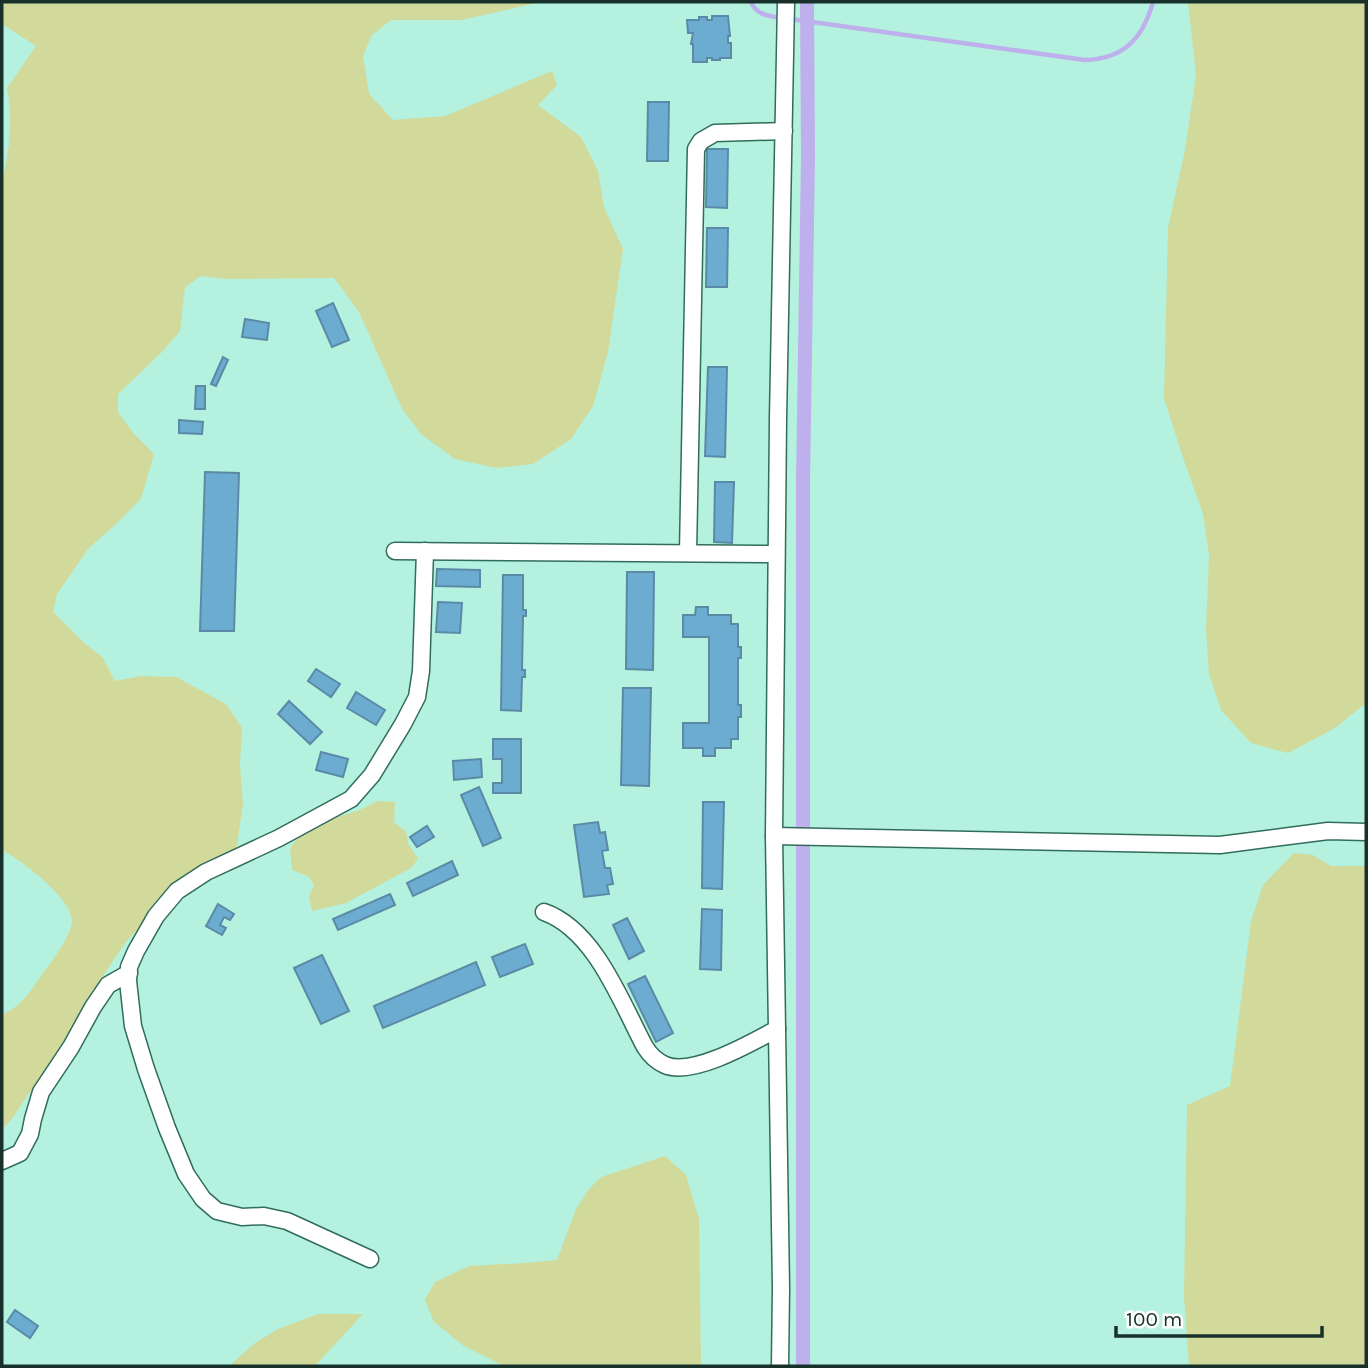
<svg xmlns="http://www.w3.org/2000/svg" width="1368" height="1368" viewBox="0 0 1368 1368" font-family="Karla,sans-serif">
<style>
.green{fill:#d1da9b}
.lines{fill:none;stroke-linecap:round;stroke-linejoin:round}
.stream{stroke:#beb0ec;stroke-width:4.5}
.canal{stroke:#beb0ec;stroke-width:14}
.building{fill:#6cacd0;stroke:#5b8aa6;stroke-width:2}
.minor-casing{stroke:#316c5d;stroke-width:19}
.minor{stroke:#fff;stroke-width:16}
</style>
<rect width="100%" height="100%" fill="#b4f1df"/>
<g class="green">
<path d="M2,2H540L462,20H391L372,35L363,56L369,94L393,120L445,116L552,71L557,85L538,105L581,137L598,171L604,207L623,249L608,352L593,406L571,439L533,464L497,468L455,459L422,435L402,409L359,312L334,278L224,279L201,276L185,287L180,331L162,352L118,394V412L133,433L154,454L141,499L116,524L88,549L57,594L53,612L81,640L103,658L115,681L141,676L176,677L226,704L242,728L240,765L243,804L236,852L154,912L125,943L87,1000L59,1060L30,1092L11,1120L2,1129V1014C21,1008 32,989 43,973C51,962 72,935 72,921C72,898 21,860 2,850V180C10,152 13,117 7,88L36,46L2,24Z"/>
<polygon points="1188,2 1366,2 1366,703 1335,728 1288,753 1251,743 1221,710 1209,674 1206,630 1209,555 1203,514 1182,455 1164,398 1168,228 1185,150 1196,75"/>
<polygon points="378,801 395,802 394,822 406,832 408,843 418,859 411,868 346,903 312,911 309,896 314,885 309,877 292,870 290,848 307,826 357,811"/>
<polygon points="1294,853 1313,855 1331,866 1366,866 1366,1366 1189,1366 1184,1297 1187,1105 1230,1086 1251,921 1263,885"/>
<polygon points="665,1156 686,1175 699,1219 701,1366 504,1366 464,1346 434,1322 425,1300 435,1282 469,1266 525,1263 557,1260 576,1209 589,1189 601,1177"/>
<polygon points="318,1314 363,1314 315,1366 229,1366 255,1343 278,1329"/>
</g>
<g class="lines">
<g class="stream">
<path d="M751,2C756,15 769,16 782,18"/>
<path d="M791,19L1085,60C1124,59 1143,38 1153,2"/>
</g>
<polyline class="canal" points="803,1366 803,482 808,157 807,2"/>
</g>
<g class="building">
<polygon points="712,16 728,16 730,36 728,36 728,43 731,43 731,58 720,58 720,60 712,60 712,58 707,58 707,62 693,62 693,44 691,44 693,33 688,33 687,20 699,20 699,17 707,17 707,20 712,20"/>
<polygon points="648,102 669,102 668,161 647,161"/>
<polygon points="707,149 728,149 727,208 706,207"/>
<polygon points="707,228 728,228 727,287 706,287"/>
<polygon points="333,303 349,340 332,347 316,311"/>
<polygon points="245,319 269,323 267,340 242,337"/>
<polygon points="223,357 228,360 216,386 211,384"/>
<polygon points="708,367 727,367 725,457 705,456"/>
<polygon points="196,386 205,386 205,409 195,409"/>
<polygon points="179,420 203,422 202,434 179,433"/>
<polygon points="205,472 239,473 234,631 200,631"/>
<polygon points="715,482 734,482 732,543 714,542"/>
<polygon points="437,569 480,570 480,587 436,586"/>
<polygon points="627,572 654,572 653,670 626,669"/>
<polygon points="503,575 523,575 523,610 526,610 526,616 523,616 522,670 525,670 525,677 522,677 521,711 501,710"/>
<polygon points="438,602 462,603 460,633 436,632"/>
<polygon points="696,607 708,607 708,615 731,615 731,624 738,624 738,647 741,647 741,658 738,658 738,705 741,705 741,717 738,717 738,739 731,739 731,748 715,748 715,756 703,756 703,748 683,748 683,723 709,723 709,637 683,637 683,615 695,615"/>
<polygon points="316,669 340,684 331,697 308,681"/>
<polygon points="623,688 651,688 649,786 621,785"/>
<polygon points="356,692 385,710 376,725 347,708"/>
<polygon points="289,701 322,732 310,744 278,714"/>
<polygon points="493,739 521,739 521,793 493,793 493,783 502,783 502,759 493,759"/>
<polygon points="321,752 348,759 343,777 316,770"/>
<polygon points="481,759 482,777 454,780 453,761"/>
<polygon points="479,787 501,838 483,846 461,795"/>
<polygon points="703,802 724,802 722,889 702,888"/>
<polygon points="598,822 600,833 605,832 608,850 602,851 605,868 610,868 613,884 607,885 609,894 584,897 574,825"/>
<polygon points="427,826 434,837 417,847 410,837"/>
<polygon points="452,861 458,875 413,896 407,883"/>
<polygon points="390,894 395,905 338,930 333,919"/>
<polygon points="218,904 234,914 230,920 224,917 220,925 226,928 222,935 206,926"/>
<polygon points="702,909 722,910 721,970 700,969"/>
<polygon points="627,918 644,951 629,959 613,925"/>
<polygon points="525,944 533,964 500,977 492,957"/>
<polygon points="322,955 349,1011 321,1024 294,968"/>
<polygon points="476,962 485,985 383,1028 374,1006"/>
<polygon points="645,976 673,1033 656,1042 628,984"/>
<polygon points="15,1310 38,1326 30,1338 7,1322"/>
</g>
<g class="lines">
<defs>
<g id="minor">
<polyline points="395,551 776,554"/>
<polyline points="688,552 696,149 701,141 715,133 784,131"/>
<polyline points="774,836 1220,845 1328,831 1366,832"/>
<path d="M544,912C595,930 621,1002 645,1047C650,1055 656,1061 665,1065C692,1077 751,1043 777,1029"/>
<polyline points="2,1161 20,1153 30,1134 33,1119 41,1092 71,1047 93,1007 108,985 129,973"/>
<polyline points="370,1259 287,1221 264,1216 242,1217 217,1211 203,1199 186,1174 167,1128 146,1069 133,1026 128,981 129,967 136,951 156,916 177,891 206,872 279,838 351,799 372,775 403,724 417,697 421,671 425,551"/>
<polyline points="780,1366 781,1289 774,836 778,419 786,2"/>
</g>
</defs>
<use href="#minor" class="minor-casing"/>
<use href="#minor" class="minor"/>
</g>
<rect width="1368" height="1368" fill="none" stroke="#18312a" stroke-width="7"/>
<path d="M1116 1326v10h206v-10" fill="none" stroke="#18312a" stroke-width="3.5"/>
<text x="1126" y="1326" font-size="21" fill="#18312a" stroke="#ffffff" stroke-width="5" paint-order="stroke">100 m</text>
</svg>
